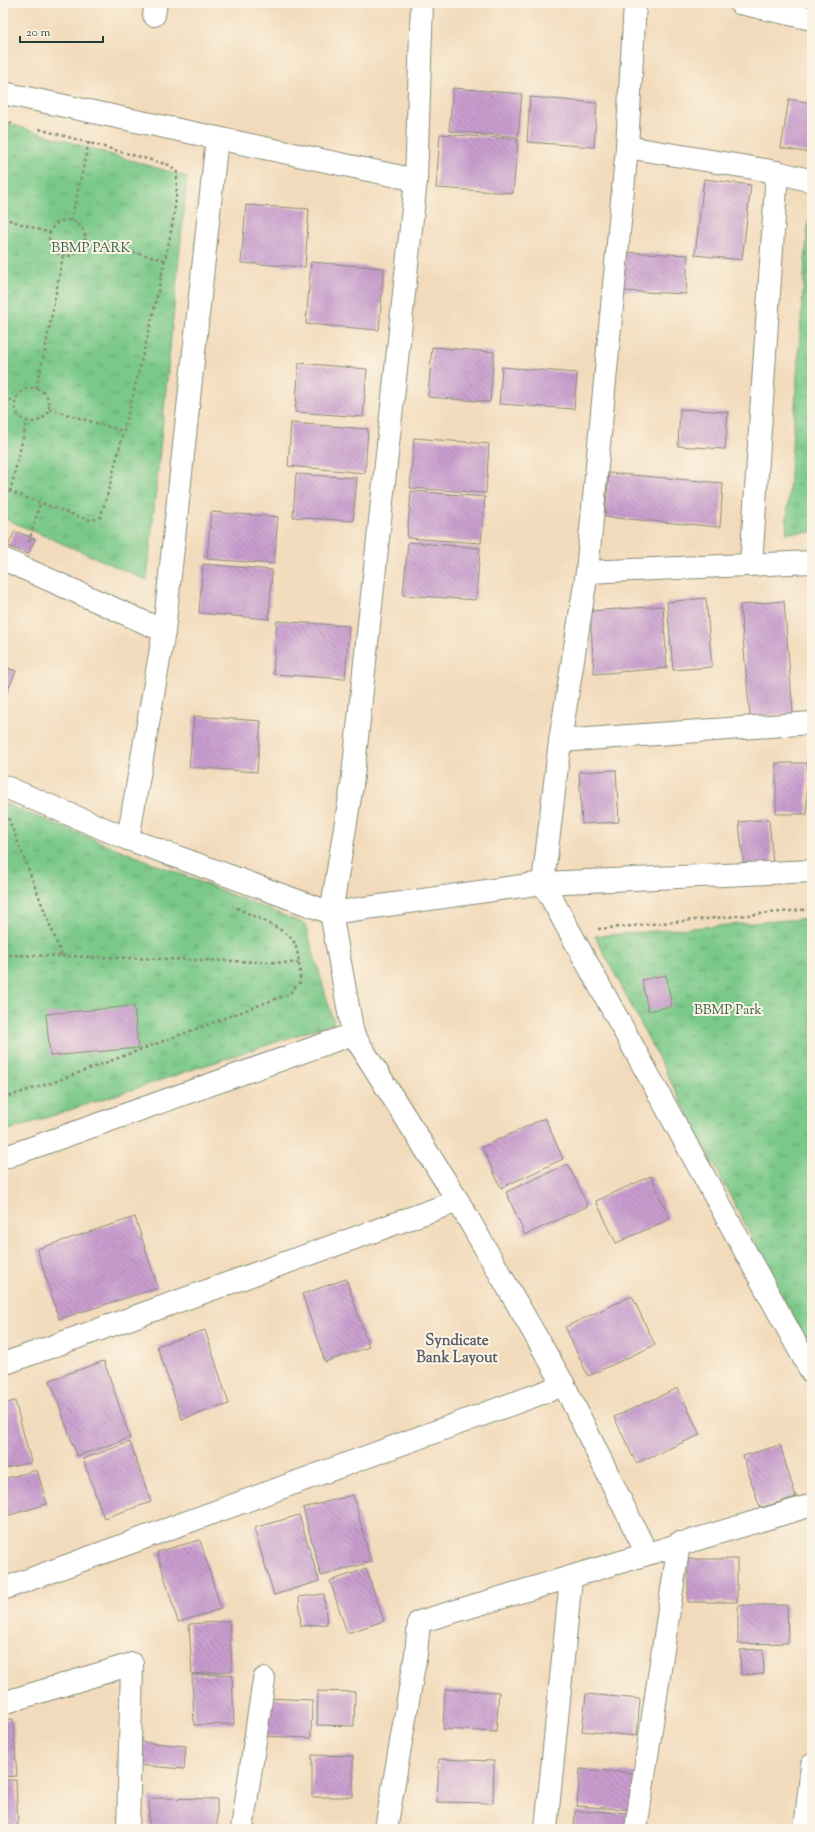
<svg xmlns="http://www.w3.org/2000/svg" width="815" height="1832" viewBox="0 0 815 1832" font-family="'Sorts Mill Goudy',serif">
<style>
.park{fill:url(#park-tufts);stroke:#4c835e}
.building{fill:url(#building-back-hatch)}
.lines{fill:none;stroke-linecap:round;stroke-linejoin:round}
.minor-casing{stroke:#888c78;stroke-width:24}
.path{stroke:#888c78;stroke-width:2.5;stroke-dasharray:3 3;stroke-linecap:butt}
.minor{stroke:#fff;stroke-width:22}
.labels{text-anchor:middle;stroke-width:4;stroke-linejoin:round;paint-order:stroke}
.park-label{font-size:14px;fill:#366049;stroke:#fcf5e5}
.neighbourhood-label{font-size:15px;font-weight:bold;fill:#5a5f6a;stroke:#fcf5e5}
</style>
<defs>
<pattern id="park-tufts" width="24" height="20" patternUnits="userSpaceOnUse"><rect width="24" height="20" fill="#7ac989"/><path d="M3 7l-1-3M5 7V3M7 7l1-3M15 17l-1-3M17 17v-4M19 17l1-3" fill="none" stroke="#63a471"/></pattern>
<pattern id="building-back-hatch" width="6" height="6" patternUnits="userSpaceOnUse"><rect width="6" height="6" fill="#c99dcf"/><path d="M-1 5l2 2M0 0l6 6M5-1l2 2" fill="none" stroke="#a381a9"/></pattern>
</defs>
<rect width="100%" height="100%" fill="#fcf5e5"/>
<filter id="ink" filterUnits="userSpaceOnUse"><feTurbulence type="fractalNoise" baseFrequency=".025" numOctaves="2"/><feDisplacementMap in="SourceGraphic" scale="8" xChannelSelector="R" yChannelSelector="G"/><feConvolveMatrix kernelMatrix="1 2 1 2 8 2 1 2 1" color-interpolation-filters="sRGB"/></filter>
<filter id="wash" filterUnits="userSpaceOnUse"><feTurbulence type="fractalNoise" baseFrequency=".012" numOctaves="4" result="noise"/><feDisplacementMap in="SourceGraphic" scale="16" xChannelSelector="R" yChannelSelector="G"/><feGaussianBlur stdDeviation="0.9" result="paint"/><feColorMatrix in="noise" values="0 0 0 0 0 0 0 0 0 0 0 0 0 0 0 0 0 1.4 0 .05"/><feComposite in="paint" operator="in"/></filter>
<g filter="url(#wash)">
<rect width="100%" height="100%" fill="#f2dbbc"/>
<g class="park">
<polygon points="3,122 187,177 147,580 3,518"/>
<polygon points="808,221 812,222 812,532 786,533"/>
<polygon points="3,803 305,924 334,1023 3,1132"/>
<polygon points="812,918 812,1353 595,936"/>
</g>
<g id="blocks">
<g class="building">
<polygon points="453,88 522,94 518,137 449,131"/>
<polygon points="530,97 597,103 594,147 527,142"/>
<polygon points="789,99 812,103 812,153 781,148"/>
<polygon points="440,134 518,139 513,193 436,188"/>
<polygon points="704,179 751,185 742,260 695,255"/>
<polygon points="246,205 309,209 305,267 241,263"/>
<polygon points="624,252 688,255 686,294 622,291"/>
<polygon points="311,262 384,268 379,330 306,324"/>
<polygon points="432,347 494,352 490,402 428,397"/>
<polygon points="299,363 367,369 363,417 295,412"/>
<polygon points="502,367 577,373 574,409 499,404"/>
<polygon points="680,409 728,412 725,449 678,446"/>
<polygon points="291,423 368,429 365,473 288,466"/>
<polygon points="414,438 489,444 486,493 410,488"/>
<polygon points="609,473 723,483 720,527 605,517"/>
<polygon points="296,474 357,478 353,521 293,517"/>
<polygon points="411,491 485,497 481,543 407,538"/>
<polygon points="211,512 278,517 274,564 207,559"/>
<polygon points="15,531 35,539 28,554 8,546"/>
<polygon points="408,542 480,548 476,600 403,595"/>
<polygon points="203,564 272,570 269,619 199,613"/>
<polygon points="706,598 712,667 673,670 667,602"/>
<polygon points="784,601 793,713 750,717 740,605"/>
<polygon points="663,606 667,668 594,674 590,611"/>
<polygon points="277,621 349,626 345,679 273,674"/>
<polygon points="3,666 16,671 3,702"/>
<polygon points="194,716 261,721 257,772 189,767"/>
<rect x="776" y="763" width="31" height="51"/>
<polygon points="616,770 619,822 582,824 579,772"/>
<polygon points="769,819 773,866 744,869 739,822"/>
<polygon points="666,975 672,1006 648,1011 642,980"/>
<polygon points="134,1006 138,1048 50,1056 46,1014"/>
<polygon points="545,1118 563,1159 501,1188 482,1147"/>
<polygon points="568,1164 588,1206 525,1235 506,1192"/>
<polygon points="651,1176 670,1219 616,1243 596,1201"/>
<polygon points="135,1217 158,1288 59,1319 37,1249"/>
<polygon points="346,1279 369,1347 325,1362 302,1294"/>
<polygon points="632,1296 655,1345 588,1376 565,1327"/>
<polygon points="205,1330 229,1404 182,1419 157,1346"/>
<polygon points="104,1361 130,1438 77,1456 50,1380"/>
<polygon points="678,1388 700,1435 636,1463 614,1417"/>
<polygon points="15,1401 31,1462 3,1469 3,1404"/>
<polygon points="130,1442 151,1502 104,1518 83,1459"/>
<polygon points="780,1445 796,1497 760,1508 743,1456"/>
<polygon points="37,1470 47,1504 3,1517 3,1479"/>
<polygon points="353,1495 371,1562 321,1576 303,1508"/>
<polygon points="299,1515 319,1581 274,1595 254,1528"/>
<polygon points="200,1540 221,1609 178,1622 157,1552"/>
<rect x="688" y="1559" width="49" height="43"/>
<polygon points="366,1569 384,1621 347,1633 330,1581"/>
<polygon points="324,1594 327,1624 301,1626 299,1597"/>
<polygon points="738,1605 787,1605 788,1643 738,1644"/>
<polygon points="229,1621 232,1671 192,1674 189,1624"/>
<polygon points="763,1649 764,1674 741,1675 740,1650"/>
<polygon points="232,1674 234,1724 194,1725 192,1675"/>
<polygon points="445,1689 499,1692 496,1732 443,1729"/>
<polygon points="318,1691 355,1692 354,1726 317,1725"/>
<polygon points="586,1694 640,1699 637,1736 582,1731"/>
<polygon points="265,1698 312,1700 311,1738 263,1736"/>
<polygon points="13,1719 17,1776 3,1777 3,1720"/>
<polygon points="139,1742 186,1746 184,1769 137,1765"/>
<polygon points="312,1755 353,1756 353,1797 312,1797"/>
<polygon points="439,1759 494,1761 493,1803 437,1802"/>
<polygon points="580,1769 636,1773 633,1810 577,1806"/>
<polygon points="3,1780 16,1780 18,1829 3,1829"/>
<polygon points="149,1798 217,1799 217,1827 149,1826"/>
<polygon points="575,1811 631,1813 631,1829 574,1829"/>
</g>
</g>
</g>
<g filter="url(#ink)">
<use href="#blocks" fill-opacity="0" stroke="#888c78" stroke-width="1"/>
<g class="lines">
<defs>
<g id="minor">
<polyline points="635,3 627,147 587,572 560,741 543,883 812,1373"/>
<polyline points="740,3 812,19"/>
<polyline points="154,15 156,3"/>
<polyline points="3,93 416,180"/>
<polyline points="627,147 777,172 812,181"/>
<polyline points="3,559 164,631"/>
<polyline points="751,565 777,172"/>
<polyline points="587,572 812,562"/>
<polyline points="560,741 812,723"/>
<polyline points="3,786 128,839 331,913 543,883 812,871"/>
<polyline points="128,839 164,631 217,138"/>
<polyline points="3,1158 353,1034"/>
<polyline points="3,1364 458,1201"/>
<polyline points="564,1385 647,1554"/>
<polyline points="3,1589 564,1385 458,1201 353,1034 331,913 352,785 416,180 422,3"/>
<polyline points="3,1703 132,1664 128,1829"/>
<polyline points="242,1829 264,1679"/>
<path d="M386,1829L416,1654L419,1622C550,1584 681,1543 812,1505"/>
<polyline points="546,1829 571,1578"/>
<polyline points="636,1829 679,1543"/>
<polyline points="805,1829 812,1765"/>
</g>
</defs>
<use href="#minor" class="minor-casing"/>
<g class="path">
<polyline points="3,124 12,123"/>
<polyline points="3,218 50,233"/>
<circle cx="67" cy="238" r="18"/>
<polyline points="71,221 89,142"/>
<polyline points="86,241 165,260"/>
<circle cx="32" cy="405" r="17"/>
<polyline points="36,388 45,350 63,256"/>
<polyline points="3,398 15,401"/>
<polyline points="49,409 123,431"/>
<path d="M3,489L85,519L92,520L100,518C110,489 116,459 124,430C135,387 146,344 156,301C164,260 178,214 177,172L169,165L39,129"/>
<polyline points="10,492 27,421"/>
<polyline points="29,542 40,503"/>
<polyline points="598,929 812,909"/>
<polyline points="3,955 62,956 8,817"/>
<polyline points="62,956 299,963"/>
<path d="M3,1098L54,1082L289,994L300,982C300,970 299,950 293,940C285,929 246,913 233,906"/>
</g>
<use href="#minor" class="minor"/>
</g>
</g>
<g class="labels">
<g class="park-label">
<text x="91" y="252">BBMP PARK</text>
<text x="728" y="1014">BBMP Park</text>
</g>
<g class="neighbourhood-label">
<text x="457" y="1345">Syndicate<tspan x="457" dy="17">Bank Layout</tspan></text>
</g>
</g>
<rect width="815" height="1832" fill="none" stroke="#fcf5e5" stroke-width="16"/>
<path d="M20 36v6h83v-6" fill="none" stroke="#1f3d34" stroke-width="2"/>
<text x="26" y="36" font-size="12" fill="#1f3d34" stroke="#fcf5e5" stroke-width="3" paint-order="stroke">20 m</text>
</svg>
